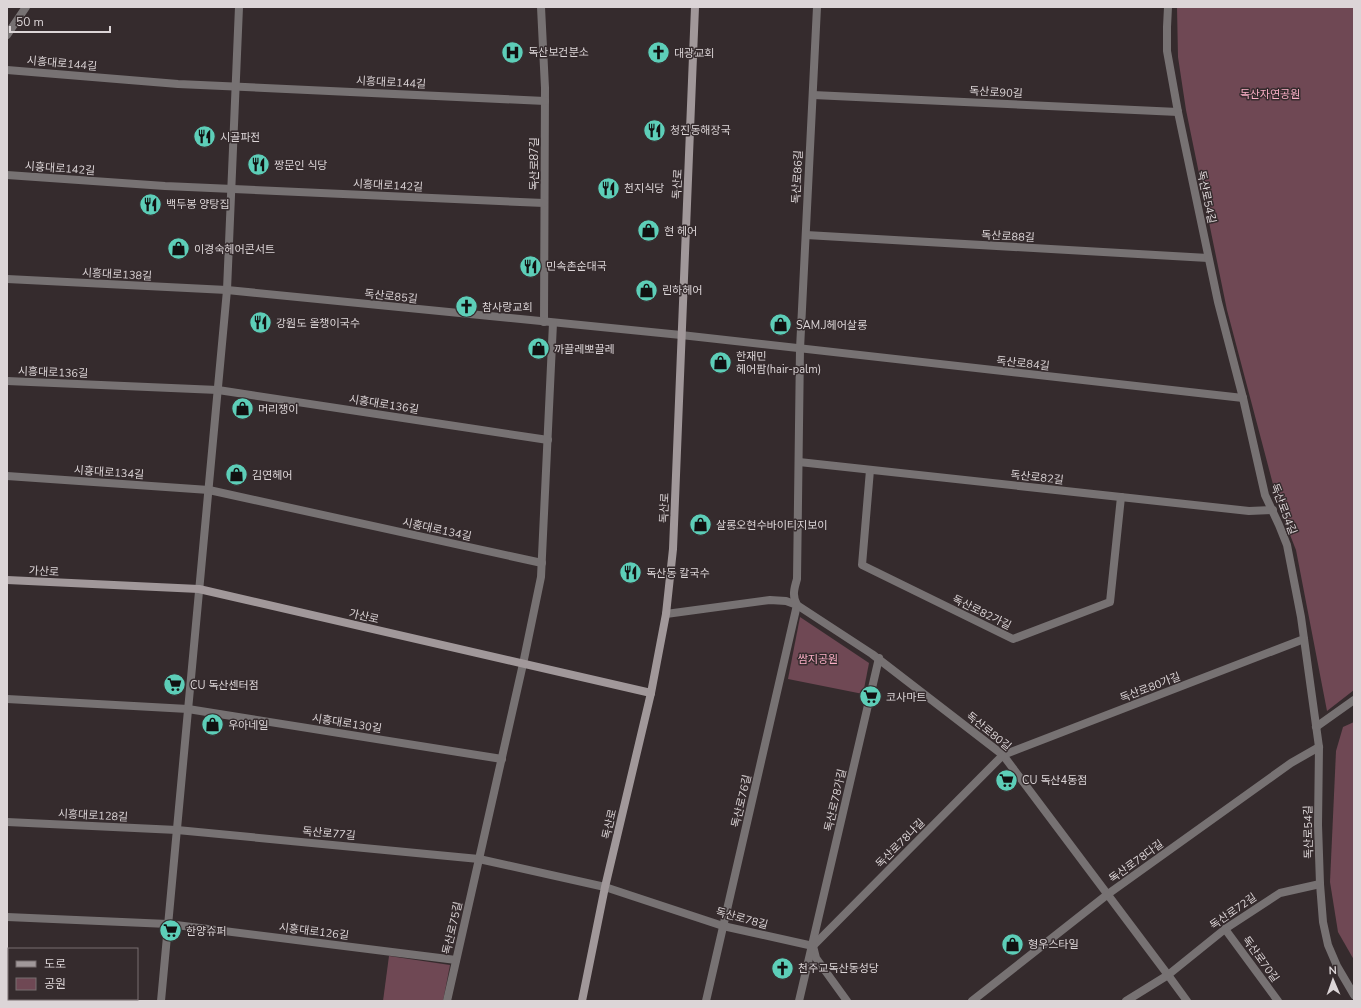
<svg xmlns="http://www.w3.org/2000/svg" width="1361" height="1008" viewBox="0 0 1361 1008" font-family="'Nunito Sans','Noto Sans KR',sans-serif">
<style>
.green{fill:#6f4854}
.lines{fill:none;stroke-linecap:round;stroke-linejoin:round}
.minor{stroke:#777273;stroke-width:8}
.tertiary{stroke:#777273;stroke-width:8}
.secondary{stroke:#a1989a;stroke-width:8}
.labels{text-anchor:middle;stroke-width:3;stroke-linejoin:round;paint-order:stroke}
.poi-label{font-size:11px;fill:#dcd5d7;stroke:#352b2d;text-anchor:start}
.street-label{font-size:11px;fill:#dcd5d7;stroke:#352b2d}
.park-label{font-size:11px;fill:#fcb0c7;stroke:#352b2d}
</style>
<rect width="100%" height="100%" fill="#352b2d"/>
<g class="green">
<polygon points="1177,7 1354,7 1354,690 1327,711 1296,550 1279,507 1227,310 1186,110 1178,57"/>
<polygon points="800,617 869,663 863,694 788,679"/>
<polygon points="1354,722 1354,960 1338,932 1330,882 1336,751 1343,727"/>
<polygon points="389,956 450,965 443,1001 383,1001"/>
</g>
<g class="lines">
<g class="minor">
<polyline points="541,7 545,88 544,322"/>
<polyline points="7,35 26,7"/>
<polyline points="7,70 178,84 545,101"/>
<polyline points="813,95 1178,112"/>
<polyline points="7,175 165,186 544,203"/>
<polyline points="806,235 1208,258"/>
<polyline points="7,279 227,290 681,335 1243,398"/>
<polyline points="7,381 218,390 548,440"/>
<polyline points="799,462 1249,511 1273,510"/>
<polyline points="870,470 862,565 1013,639 1110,602 1121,497"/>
<polyline points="7,476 209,490 542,563"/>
<polyline points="666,614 770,600 786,601 797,605 872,654 1003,755 1168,975 1187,1001"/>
<polyline points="7,699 188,709 502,759"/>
<polyline points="1316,727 1354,700"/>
<polyline points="7,822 177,830 479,859 605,887 723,926 813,946 816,958 847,1001"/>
<polyline points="7,917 168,924 456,960"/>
<polyline points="1225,929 1278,1001"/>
<polyline points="813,946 1003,755 1304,639"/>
<polyline points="161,1001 227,290 239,7"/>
<polyline points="447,1001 523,664 541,577 553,323"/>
<path d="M706,1001L797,605C792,596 794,589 797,579L800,349L817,7"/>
<polyline points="799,1001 879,658"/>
<polyline points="972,1001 1108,894 1291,763 1319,747"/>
<polyline points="1126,1001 1168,975 1225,929 1280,893 1320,884"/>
</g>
<polyline class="tertiary" points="1168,7 1167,27 1167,51 1178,112 1218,302 1243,398 1265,495 1279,525 1287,545 1301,617 1319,747 1318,825 1320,884 1323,922 1328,945 1337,966 1354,995"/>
<g class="secondary">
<polyline points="7,580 199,589 651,693"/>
<polyline points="582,1001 605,887 651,693 666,614 673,549 695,7"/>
</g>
</g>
<defs>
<symbol id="hospital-disc" viewBox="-11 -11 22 22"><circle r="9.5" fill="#5dceb8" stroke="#352b2d"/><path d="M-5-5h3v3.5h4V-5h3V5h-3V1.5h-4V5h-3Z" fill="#111"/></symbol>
<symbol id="church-disc" viewBox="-11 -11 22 22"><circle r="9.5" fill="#5dceb8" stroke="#352b2d"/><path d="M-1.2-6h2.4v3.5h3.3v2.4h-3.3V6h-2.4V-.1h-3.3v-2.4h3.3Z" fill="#111"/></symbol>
<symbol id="restaurant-disc" viewBox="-11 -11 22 22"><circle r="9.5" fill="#5dceb8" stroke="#352b2d"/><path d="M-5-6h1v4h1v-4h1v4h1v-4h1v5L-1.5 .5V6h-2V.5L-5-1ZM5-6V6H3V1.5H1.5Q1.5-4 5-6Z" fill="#111"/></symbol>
<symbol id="shop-disc" viewBox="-11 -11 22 22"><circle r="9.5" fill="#5dceb8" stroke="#352b2d"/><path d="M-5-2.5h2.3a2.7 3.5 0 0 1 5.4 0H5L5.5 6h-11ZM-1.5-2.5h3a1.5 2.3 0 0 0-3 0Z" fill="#111"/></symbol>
<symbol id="supermarket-disc" viewBox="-11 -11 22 22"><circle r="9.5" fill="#5dceb8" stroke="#352b2d"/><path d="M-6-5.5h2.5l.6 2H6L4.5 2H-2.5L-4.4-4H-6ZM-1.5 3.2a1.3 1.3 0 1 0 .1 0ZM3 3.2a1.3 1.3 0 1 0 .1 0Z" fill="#111"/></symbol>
</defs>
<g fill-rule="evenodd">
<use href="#hospital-disc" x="500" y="40" width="25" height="25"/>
<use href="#church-disc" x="646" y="40" width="25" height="25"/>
<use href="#restaurant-disc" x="642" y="118" width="25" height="25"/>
<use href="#restaurant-disc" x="192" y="124" width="25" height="25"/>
<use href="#restaurant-disc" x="246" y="152" width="25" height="25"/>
<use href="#restaurant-disc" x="596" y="176" width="25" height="25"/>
<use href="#restaurant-disc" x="138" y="192" width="25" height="25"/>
<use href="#shop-disc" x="636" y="218" width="25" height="25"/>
<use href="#shop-disc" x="166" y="236" width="25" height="25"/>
<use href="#restaurant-disc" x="518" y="254" width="25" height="25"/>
<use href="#shop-disc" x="634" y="278" width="25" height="25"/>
<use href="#church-disc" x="454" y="294" width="25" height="25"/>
<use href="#restaurant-disc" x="248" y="310" width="25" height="25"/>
<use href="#shop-disc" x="768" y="312" width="25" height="25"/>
<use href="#shop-disc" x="526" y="336" width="25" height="25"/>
<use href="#shop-disc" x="708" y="350" width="25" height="25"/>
<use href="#shop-disc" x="230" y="396" width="25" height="25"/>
<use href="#shop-disc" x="224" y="462" width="25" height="25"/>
<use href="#shop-disc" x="688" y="512" width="25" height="25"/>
<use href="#restaurant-disc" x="618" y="560" width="25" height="25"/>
<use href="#supermarket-disc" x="162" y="672" width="25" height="25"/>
<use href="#supermarket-disc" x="858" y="684" width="25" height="25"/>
<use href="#shop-disc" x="200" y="712" width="25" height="25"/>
<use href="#supermarket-disc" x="994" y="768" width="25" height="25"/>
<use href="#supermarket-disc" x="158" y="918" width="25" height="25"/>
<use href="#shop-disc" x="1000" y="932" width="25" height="25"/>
<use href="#church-disc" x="770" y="956" width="25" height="25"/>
</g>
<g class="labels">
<g class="poi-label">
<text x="528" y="56">독산보건분소</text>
<text x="674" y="57">대광교회</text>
<text x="670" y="134">청진동해장국</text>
<text x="220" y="141">시골파전</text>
<text x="274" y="169">짱문인 식당</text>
<text x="624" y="192">천지식당</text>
<text x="166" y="208">백두봉 양탕집</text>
<text x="664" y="235">현 헤어</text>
<text x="194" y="253">이경숙헤어콘서트</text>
<text x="546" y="270">민속촌순대국</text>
<text x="662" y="294">린하헤어</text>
<text x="482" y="311">참사랑교회</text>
<text x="276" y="327">강원도 올챙이국수</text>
<text x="796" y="329">SAM.J헤어살롱</text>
<text x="554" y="353">까끌레뽀끌레</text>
<text x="736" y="360">한재민<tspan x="736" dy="13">헤어팜(hair-palm)</tspan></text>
<text x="258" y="413">머리쟁이</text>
<text x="252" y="479">김연헤어</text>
<text x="716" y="529">살롱오현수바이티지보이</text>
<text x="646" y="577">독산동 칼국수</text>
<text x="190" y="689">CU 독산센터점</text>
<text x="886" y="701">코사마트</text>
<text x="228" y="729">우아네일</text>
<text x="1022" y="784">CU 독산4동점</text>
<text x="186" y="935">한양슈퍼</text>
<text x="1028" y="948">형우스타일</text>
<text x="798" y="972">천주교독산동성당</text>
</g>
<g class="street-label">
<text transform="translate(62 63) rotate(5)" y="4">시흥대로144길</text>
<text transform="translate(391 82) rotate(3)" y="4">시흥대로144길</text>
<text transform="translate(996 92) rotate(3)" y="4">독산로90길</text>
<text transform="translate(534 164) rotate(-90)" y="4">독산로87길</text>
<text transform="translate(60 168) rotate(4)" y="4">시흥대로142길</text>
<text transform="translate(797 177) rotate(-87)" y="4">독산로86길</text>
<text transform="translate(677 184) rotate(-87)" y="4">독산로</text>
<text transform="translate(388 185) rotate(3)" y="4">시흥대로142길</text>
<text transform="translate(1207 197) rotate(78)" y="4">독산로54길</text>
<text transform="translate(1008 236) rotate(3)" y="4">독산로88길</text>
<text transform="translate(117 274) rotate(3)" y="4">시흥대로138길</text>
<text transform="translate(391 296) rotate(6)" y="4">독산로85길</text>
<text transform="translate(1023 363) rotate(6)" y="4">독산로84길</text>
<text transform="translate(53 372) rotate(2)" y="4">시흥대로136길</text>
<text transform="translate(384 404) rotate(9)" y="4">시흥대로136길</text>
<text transform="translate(109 472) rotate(4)" y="4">시흥대로134길</text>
<text transform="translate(1037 477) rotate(6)" y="4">독산로82길</text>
<text transform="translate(664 508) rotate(-88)" y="4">독산로</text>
<text transform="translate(1284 509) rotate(69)" y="4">독산로54길</text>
<text transform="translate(437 529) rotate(12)" y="4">시흥대로134길</text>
<text transform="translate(44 571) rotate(3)" y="4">가산로</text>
<text transform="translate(982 612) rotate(26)" y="4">독산로82가길</text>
<text transform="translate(364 616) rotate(13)" y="4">가산로</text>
<text transform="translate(1150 687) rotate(-21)" y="4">독산로80가길</text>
<text transform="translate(347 723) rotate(9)" y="4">시흥대로130길</text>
<text transform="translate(989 731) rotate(39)" y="4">독산로80길</text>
<text transform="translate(835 800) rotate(-77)" y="4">독산로78가길</text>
<text transform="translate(741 801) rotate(-77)" y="4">독산로76길</text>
<text transform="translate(93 815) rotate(3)" y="4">시흥대로128길</text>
<text transform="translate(609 824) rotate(-77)" y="4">독산로</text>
<text transform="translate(1308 832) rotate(-91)" y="4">독산로54길</text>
<text transform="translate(329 833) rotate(5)" y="4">독산로77길</text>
<text transform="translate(900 843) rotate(-45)" y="4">독산로78나길</text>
<text transform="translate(1136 861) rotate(-36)" y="4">독산로78다길</text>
<text transform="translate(1233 911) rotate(-35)" y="4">독산로72길</text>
<text transform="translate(742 918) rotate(15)" y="4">독산로78길</text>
<text transform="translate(452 928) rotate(-77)" y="4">독산로75길</text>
<text transform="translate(314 931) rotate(7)" y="4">시흥대로126길</text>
<text transform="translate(1261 959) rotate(54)" y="4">독산로70길</text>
</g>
<g class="park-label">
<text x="1270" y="98">독산자연공원</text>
<text x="818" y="663">쌈지공원</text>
</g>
</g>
<rect width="1361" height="1008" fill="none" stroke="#dcd5d7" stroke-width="16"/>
<rect x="8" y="948" width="130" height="52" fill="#352b2d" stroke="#786f71"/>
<rect x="16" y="961" width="20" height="6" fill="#a1989a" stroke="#786f71"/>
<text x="44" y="968" font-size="12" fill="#dcd5d7">도로</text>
<rect x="16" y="978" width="20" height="12" fill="#6f4854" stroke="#786f71"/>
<text x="44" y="988" font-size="12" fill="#dcd5d7">공원</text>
<g transform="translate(1333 980) rotate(358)" stroke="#352b2d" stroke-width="3" paint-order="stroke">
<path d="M0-3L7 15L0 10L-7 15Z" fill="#dcd5d7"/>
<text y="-6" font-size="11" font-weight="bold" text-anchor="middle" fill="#dcd5d7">N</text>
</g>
<path d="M10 26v6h100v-6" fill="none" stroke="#dcd5d7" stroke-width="2"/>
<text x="16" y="26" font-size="12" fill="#dcd5d7" stroke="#352b2d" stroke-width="3" paint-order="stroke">50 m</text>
</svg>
